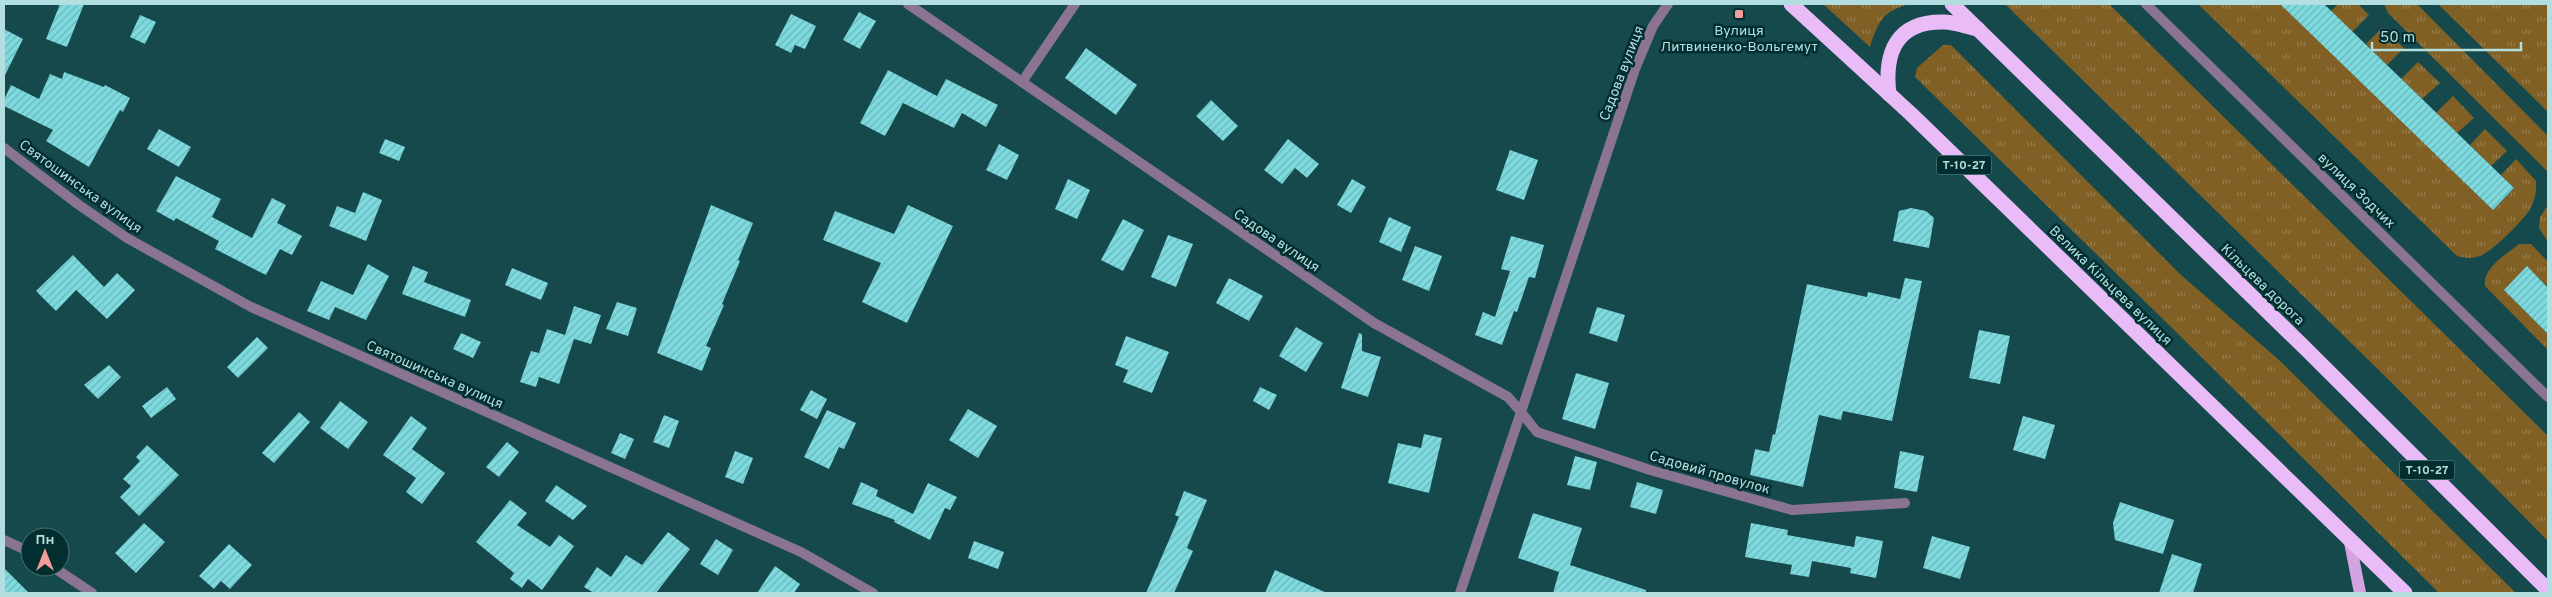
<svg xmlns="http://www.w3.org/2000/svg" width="2552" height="597" viewBox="0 0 2552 597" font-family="Overpass,sans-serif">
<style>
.grass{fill:url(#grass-tufts)}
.building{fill:url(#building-hatch)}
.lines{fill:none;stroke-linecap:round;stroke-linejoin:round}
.street{stroke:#8b7492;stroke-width:10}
.primary{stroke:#d4a4e1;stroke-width:12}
.highway{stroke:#eabcf7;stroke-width:15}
.poi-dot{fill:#f59b9c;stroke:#032e30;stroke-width:2}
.labels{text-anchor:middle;stroke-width:5;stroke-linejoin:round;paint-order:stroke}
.shield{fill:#032e30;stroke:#7ea9ab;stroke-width:1}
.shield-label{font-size:12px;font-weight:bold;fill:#b3dee0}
.poi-label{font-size:14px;fill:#b3dee0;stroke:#032e30}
.street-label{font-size:14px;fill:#b3dee0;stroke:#032e30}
</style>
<defs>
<pattern id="grass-tufts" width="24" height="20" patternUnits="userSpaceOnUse" patternTransform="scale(1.25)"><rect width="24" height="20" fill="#816025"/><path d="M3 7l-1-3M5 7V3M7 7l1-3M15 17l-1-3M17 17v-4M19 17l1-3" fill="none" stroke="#967e4f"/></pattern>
<pattern id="building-hatch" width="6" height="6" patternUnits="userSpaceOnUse" patternTransform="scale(1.25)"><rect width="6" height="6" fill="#7ddade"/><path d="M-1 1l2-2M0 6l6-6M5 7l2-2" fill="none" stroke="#6bb4b7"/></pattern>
</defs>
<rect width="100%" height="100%" fill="#15494b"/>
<g class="grass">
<path d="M1823,4H1910C1883,11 1878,21 1870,47Z"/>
<polygon points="2005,4 2109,4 2548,436 2548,541 2395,386"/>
<path d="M2198,4H2294L2288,11L2493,210L2514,189L2501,175L2516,159L2536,181C2537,191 2535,201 2529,211C2521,222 2493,251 2480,256C2472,259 2465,258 2457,256Z"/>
<polygon points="2338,4 2358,4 2369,15 2352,32 2331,11"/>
<polygon points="2384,4 2417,4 2548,136 2548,172 2388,13"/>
<polygon points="2438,4 2548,5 2548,112"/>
<polygon points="2382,28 2404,48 2387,65 2366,44"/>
<polygon points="1943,45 1951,45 2181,275 2279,360 2516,593 2439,593 2170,326 1915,77 1917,68"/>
<polygon points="2418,62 2440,83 2422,99 2401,79"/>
<polygon points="2453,96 2474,118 2457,133 2436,113"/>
<polygon points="2485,129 2507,151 2491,166 2470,145"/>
<polygon points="2548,205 2548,242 2539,228 2540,217"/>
<path d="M2519,244H2531L2548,262V285L2547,286L2527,267L2504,290L2548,334V350L2485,286C2482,268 2507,254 2519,244Z"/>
</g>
<g class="building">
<polygon points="60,4 84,4 67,47 46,39"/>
<polygon points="2280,4 2324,4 2514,188 2493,210"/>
<polygon points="859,12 876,21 860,49 843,40"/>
<polygon points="791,14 816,26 805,49 795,45 791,53 775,45"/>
<polygon points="140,15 156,22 145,44 130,37"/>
<polygon points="4,29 23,39 4,77"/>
<polygon points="1086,48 1137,85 1116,115 1065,78"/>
<polygon points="888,70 937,96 946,79 998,105 986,127 962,113 954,128 903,103 885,136 860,123"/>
<polygon points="64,72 104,87 105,85 130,98 123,112 120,110 89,167 46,141 53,130 4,106 4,100 11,85 39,99 50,74 62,79"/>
<polygon points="1211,100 1238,126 1223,141 1196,116"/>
<polygon points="159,129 191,147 179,167 147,149"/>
<polygon points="385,139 405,147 399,161 379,153"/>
<polygon points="1288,139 1319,164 1307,178 1295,168 1282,184 1264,170"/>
<polygon points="999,144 1019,155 1007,180 986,170"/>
<polygon points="1510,150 1538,160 1524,200 1496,190"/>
<polygon points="176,176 221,199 212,217 252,238 272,198 286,205 277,223 302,236 292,255 280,249 266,275 215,249 219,241 176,218 174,221 156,211"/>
<polygon points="1068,179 1090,190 1077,219 1055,209"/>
<polygon points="1352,179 1366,187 1351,213 1337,205"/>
<polygon points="363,192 382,200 366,241 329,226 337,206 355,213"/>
<polygon points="711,205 753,223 738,260 740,261 722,304 724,305 706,346 711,348 702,371 657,353"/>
<polygon points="908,205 953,226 907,323 862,302 881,263 823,240 835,211 894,234"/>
<polygon points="1911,208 1926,211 1934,218 1929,248 1893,241 1899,211"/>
<polygon points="1389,217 1411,227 1401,252 1379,242"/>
<polygon points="1123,219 1144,230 1123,271 1101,260"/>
<polygon points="1168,235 1193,244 1176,287 1151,277"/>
<polygon points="1511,236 1544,245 1535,278 1529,277 1517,312 1514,311 1502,345 1475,335 1483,312 1495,317 1510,271 1501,269"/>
<polygon points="1415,246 1442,256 1429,291 1402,280"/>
<polygon points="73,255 104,287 117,273 135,290 107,319 76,290 56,311 36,291"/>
<polygon points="368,264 389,276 366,320 335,307 329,320 307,311 321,281 353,295"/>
<polygon points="413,266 428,272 424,282 471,300 465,317 402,294"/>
<polygon points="2527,266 2548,288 2548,334 2504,290"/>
<polygon points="512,268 548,283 541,300 505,285"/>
<polygon points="1229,278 1263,296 1249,321 1216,303"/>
<polygon points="1905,278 1922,281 1892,421 1843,411 1841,420 1819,415 1803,487 1750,475 1755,449 1769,452 1773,434 1775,435 1807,284 1867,297 1868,292 1900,299"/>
<polygon points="617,302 637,308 628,336 606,329"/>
<polygon points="574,306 601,315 591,344 574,339 559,384 539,377 536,387 520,382 531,351 539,353 547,329 565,335"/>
<polygon points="1597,307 1625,315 1617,342 1589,333"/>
<polygon points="1296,327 1323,343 1306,372 1279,356"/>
<polygon points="1979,330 2010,336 2000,384 1969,378"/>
<polygon points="461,333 481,342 473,358 453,349"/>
<polygon points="1359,333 1362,334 1362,351 1381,357 1368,397 1341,388"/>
<polygon points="1126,336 1169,352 1152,393 1123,382 1128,370 1115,365"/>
<polygon points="257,337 268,348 238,378 227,367"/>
<polygon points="109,365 121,377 98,399 84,385"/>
<polygon points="1576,373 1609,383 1595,429 1562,419"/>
<polygon points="167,387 176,399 151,418 142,406"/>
<polygon points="1260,387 1277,395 1269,410 1253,401"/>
<polygon points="811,390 827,399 817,419 800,410"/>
<polygon points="340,401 368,422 348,449 320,428"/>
<polygon points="968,409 997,426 978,458 949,440"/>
<polygon points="827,410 856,423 844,449 839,447 829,469 804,457"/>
<polygon points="299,412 310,422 274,463 262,453"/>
<polygon points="664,415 679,421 669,448 653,442"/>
<polygon points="411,416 427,428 412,449 445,473 422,504 406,492 416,478 383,455"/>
<polygon points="2023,416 2055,425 2045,459 2013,450"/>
<polygon points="620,433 634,439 625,459 611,453"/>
<polygon points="1424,434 1442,438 1429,493 1388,483 1398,443 1421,448"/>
<polygon points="507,442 519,452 499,477 486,467"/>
<polygon points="147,445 179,475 139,516 120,497 131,486 123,479 140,461 136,457"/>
<polygon points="735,451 753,458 743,484 725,477"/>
<polygon points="1900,451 1924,456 1917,492 1894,488"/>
<polygon points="1575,456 1597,462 1590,490 1567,485"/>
<polygon points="861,482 878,490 876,496 913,514 928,483 957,497 950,510 945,508 930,540 894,522 895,520 852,504"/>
<polygon points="1637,482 1663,490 1656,514 1630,507"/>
<polygon points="556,485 587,506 573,520 545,501"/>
<polygon points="1184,491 1207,500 1187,548 1193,551 1174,593 1146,593 1179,517 1175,515"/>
<polygon points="510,500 527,513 517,525 550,547 559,535 574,546 542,590 528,579 522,588 510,579 514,573 476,542"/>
<polygon points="2120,502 2174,520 2163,554 2115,540 2113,523"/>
<polygon points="1533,513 1582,528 1570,565 1646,590 1646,593 1553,593 1559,572 1518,558"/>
<polygon points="144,523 165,542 136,573 115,553"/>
<polygon points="1751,523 1788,530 1787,535 1854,547 1856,536 1883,541 1876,578 1850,573 1851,568 1812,561 1809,577 1790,574 1792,565 1745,557"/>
<polygon points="668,532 690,549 656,593 594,593 584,587 597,567 611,577 626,555 642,565"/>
<polygon points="1932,536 1970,547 1960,579 1923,568"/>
<polygon points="716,539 733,550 718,575 700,564"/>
<polygon points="974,541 1004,552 998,569 968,558"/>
<polygon points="229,544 252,565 230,589 221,581 214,589 199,576"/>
<polygon points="2172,554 2202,564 2193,593 2159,593"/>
<polygon points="775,566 800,584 794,593 757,593"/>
<polygon points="4,568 29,593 4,593"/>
<polygon points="1275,570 1327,593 1265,593"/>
</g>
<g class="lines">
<g class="street">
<polyline points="908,4 1374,323 1508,397 1521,412 1460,593"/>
<polyline points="1668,4 1653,26 1635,69 1521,412 1537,432 1650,470 1792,510 1905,503"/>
<polyline points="2146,4 2548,397"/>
<polyline points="1022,82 1075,4"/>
<polyline points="4,148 79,205 127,238 251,307 801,552 873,593"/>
<polyline points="4,540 30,552"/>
<polyline points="53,567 92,593"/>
</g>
<polyline class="primary" points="2349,537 2360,593"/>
<g class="highway">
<polyline points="1791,4 1911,114 2405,593"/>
<polyline points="1952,4 2306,349 2548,590"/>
<path d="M1889,94C1884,53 1896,21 1944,22C1955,22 1967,27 1978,29"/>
</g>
</g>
<rect class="poi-dot" x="1734" y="9" width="10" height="10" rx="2.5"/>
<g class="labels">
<g class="shield">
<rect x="1936.5" y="155.5" width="55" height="19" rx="4"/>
<rect x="2399.5" y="460.5" width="55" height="19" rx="4"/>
</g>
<g class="shield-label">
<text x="1964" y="169">Т-10-27</text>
<text x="2427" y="474">Т-10-27</text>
</g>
<g class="poi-label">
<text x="1739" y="35">Вулиця<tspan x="1739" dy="16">Литвиненко-Вольгемут</tspan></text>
</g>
<g class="street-label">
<text transform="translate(1621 73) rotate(-69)" y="5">Садова вулиця</text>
<text transform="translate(81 186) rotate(36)" y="5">Святошинська вулиця</text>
<text transform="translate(2357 190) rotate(44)" y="5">вулиця Зодчих</text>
<text transform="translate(1277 240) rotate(34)" y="5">Садова вулиця</text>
<text transform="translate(2263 284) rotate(44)" y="5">Кільцева дорога</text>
<text transform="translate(2111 285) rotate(44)" y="5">Велика Кільцева вулиця</text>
<text transform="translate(435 374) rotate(24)" y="5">Святошинська вулиця</text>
<text transform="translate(1710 472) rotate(16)" y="5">Садовий провулок</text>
</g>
</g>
<rect width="2552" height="597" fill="none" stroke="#b3dee0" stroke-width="10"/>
<g transform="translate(45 552)"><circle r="24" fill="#032e30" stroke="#497476"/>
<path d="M0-4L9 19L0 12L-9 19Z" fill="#f59b9c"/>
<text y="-8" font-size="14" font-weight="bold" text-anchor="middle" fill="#b3dee0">Пн</text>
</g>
<path d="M2372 42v8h149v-8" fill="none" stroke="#b3dee0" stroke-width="2.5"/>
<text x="2380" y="42" font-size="15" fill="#b3dee0" stroke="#032e30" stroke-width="4" paint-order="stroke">50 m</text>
</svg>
